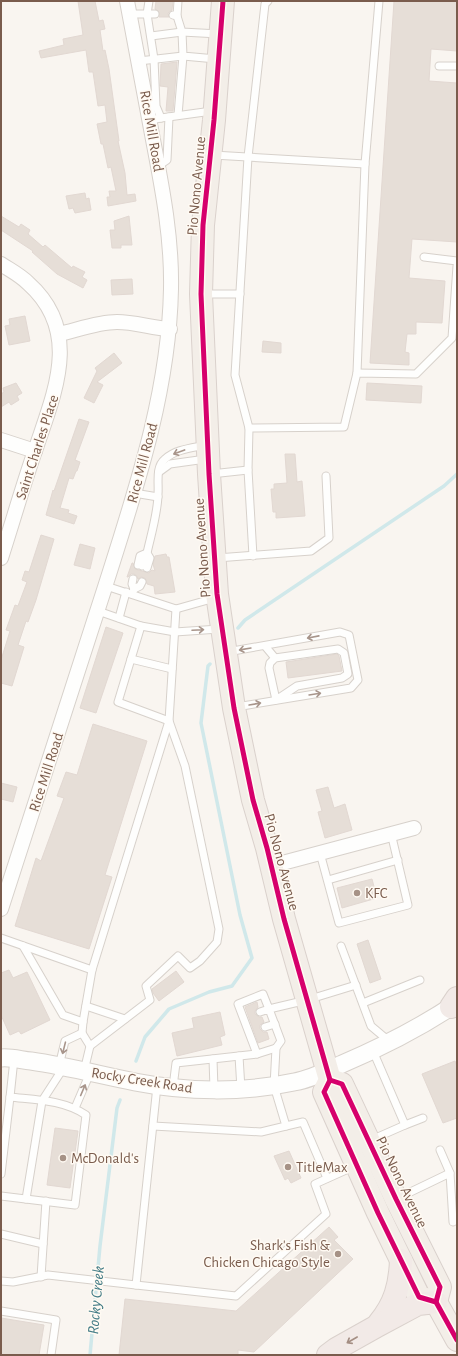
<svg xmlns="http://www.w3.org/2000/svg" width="458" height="1356" viewBox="0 0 458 1356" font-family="'Alegreya Sans',sans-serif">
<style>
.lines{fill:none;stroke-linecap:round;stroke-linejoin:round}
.stream{stroke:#d0e8ea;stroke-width:3.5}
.building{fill:#e6ded7;stroke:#e2d8d2}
.service-casing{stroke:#d7d1cb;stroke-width:9}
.minor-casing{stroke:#d7d1cb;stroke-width:16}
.tertiary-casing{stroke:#d7d1cb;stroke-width:19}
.primary-casing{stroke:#dad1cc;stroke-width:24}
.motorway-casing{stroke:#dad1cc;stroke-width:24}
.service{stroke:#fefefd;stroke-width:7}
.minor{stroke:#fefefd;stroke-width:14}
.tertiary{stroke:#fefefd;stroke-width:17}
.primary{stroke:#f3eee8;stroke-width:22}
.motorway{stroke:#f2eae7;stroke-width:22}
.cycleway-casing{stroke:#fffaf3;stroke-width:8}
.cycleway{stroke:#d6006c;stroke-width:5}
.oneway{stroke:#a8958b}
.oneway2{stroke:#a48e83}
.poi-dot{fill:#a69286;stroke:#fffaf3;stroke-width:1.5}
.labels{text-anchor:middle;stroke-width:3;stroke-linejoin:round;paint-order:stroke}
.street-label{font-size:15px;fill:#7a5c4d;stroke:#fffaf3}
.poi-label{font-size:15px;fill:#7a5c4d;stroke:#fffaf3;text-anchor:start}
.water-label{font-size:16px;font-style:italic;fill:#437c86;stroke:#fffaf3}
</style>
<rect width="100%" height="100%" fill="#f9f5f0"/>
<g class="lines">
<g class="stream">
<polyline points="238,628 245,620 444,486 457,474"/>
<polyline points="136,1061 145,1037 169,1009 209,992 232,986 252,958 240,915 201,723 208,666 210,664"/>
<polyline points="90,1355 100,1246 117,1108 120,1100"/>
</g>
</g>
<g class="building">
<polygon points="78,1 95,1 99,21 103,20 105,29 100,30 103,51 105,50 109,69 119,141 118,141 125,173 127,195 135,194 136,201 108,206 107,197 110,197 109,191 116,191 111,167 108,168 103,144 101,144 97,124 107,122 105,105 98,106 93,72 89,72 86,50 41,58 39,51 64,45 63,39 83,35"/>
<polygon points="156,1 173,1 172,10 168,13 169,17 159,17 159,12 155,9"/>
<polygon points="394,1 457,1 457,51 431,49 429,81 457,83 457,242 412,239 409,278 445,281 442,323 416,322 416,334 407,334 405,352 409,353 409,365 370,363"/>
<polygon points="177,62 173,111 166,111 168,87 160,86 161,64"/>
<polygon points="85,193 86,199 89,198 91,210 75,213 73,208 69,209 66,196"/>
<polygon points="1,216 19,227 21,224 30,230 28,234 43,247 45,245 72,268 73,266 85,272 82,277 87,280 83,288 57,274 32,252 33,251 1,230"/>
<polygon points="129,216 132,245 121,245 121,248 112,248 110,230 115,230 114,221"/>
<polygon points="132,279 133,294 112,295 111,280"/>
<polygon points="25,316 30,341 9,345 5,326 10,325 9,319"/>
<polygon points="263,341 281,343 281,353 262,352"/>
<polygon points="114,353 122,363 97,382 103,385 94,403 84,398 97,371 95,368"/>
<polygon points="16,383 22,393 17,396 19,400 11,405 9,402 1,407 1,394 4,392 3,388"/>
<polygon points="367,383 422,386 421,403 366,400"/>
<polygon points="79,419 89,422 75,460 80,462 77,471 76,471 73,479 69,478 60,508 69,510 68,513 77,516 74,524 46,515 53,490 54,491"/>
<polygon points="285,454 295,454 297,482 302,481 305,516 276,518 276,512 273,512 271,489 274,489 274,484 287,483"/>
<polygon points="41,535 54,539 36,600 28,622 26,621 18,645 24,647 12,686 1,683 1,660 10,631 6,630 15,605 18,606 27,582 22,580 25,571 29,572"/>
<polygon points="80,544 95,548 90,569 74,565"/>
<polygon points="166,554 167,557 169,557 175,592 155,594 154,586 147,584 146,580 145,578 141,577 138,579 137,576 134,574 131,574 128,577 127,577 132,563 133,563 135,569 149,573 152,570 155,571 153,564 155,556"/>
<polygon points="106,627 123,633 96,713 80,708"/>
<polygon points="337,654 339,656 342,671 288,678 286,662"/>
<polygon points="93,724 147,741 105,875 112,877 89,949 15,926 36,858 41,861 64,798 57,796 66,772 77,775"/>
<polygon points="1,783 17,787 13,802 1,799"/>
<polygon points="328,787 334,808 345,804 352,830 325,838 318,812 322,811 316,790"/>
<polygon points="372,879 377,898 342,908 337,888"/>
<polygon points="368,940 381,979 370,983 357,944"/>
<polygon points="9,970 13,978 27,972 50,1020 21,1034 19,1031 10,1035 1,1015 1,973"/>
<polygon points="176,971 184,982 159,1001 153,993 152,989"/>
<polygon points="257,1002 258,1007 255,1011 255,1014 259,1017 262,1017 264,1022 260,1025 260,1029 263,1032 267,1032 269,1039 258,1043 245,1007"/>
<polygon points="220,1012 225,1035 220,1037 222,1045 177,1056 172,1033 194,1028 192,1018"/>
<polygon points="455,1061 457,1066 457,1118 443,1123 422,1074"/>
<polygon points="55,1128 78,1131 70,1188 47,1185"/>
<polygon points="289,1151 301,1178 291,1183 288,1178 285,1180 274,1156"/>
<polygon points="329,1227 338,1237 334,1240 353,1259 254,1352 238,1350 238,1355 119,1355 125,1299 236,1311"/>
<polygon points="1,1318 44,1325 39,1355 1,1355"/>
</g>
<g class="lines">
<defs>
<g id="service">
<polyline points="149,1 147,14 154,59 156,106 161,118 150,120"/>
<polyline points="130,14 155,14"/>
<polyline points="173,15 177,16 178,1"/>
<polyline points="177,16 182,32 219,34"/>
<polyline points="151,36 182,32 183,56 216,59"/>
<polyline points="139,61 183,56 178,115"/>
<polyline points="439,66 457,66"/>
<polyline points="161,118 212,111"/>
<polyline points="213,155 365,164"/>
<polyline points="158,166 167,160 169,117"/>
<polyline points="424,257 457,261"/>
<polyline points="204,294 240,294"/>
<polyline points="357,373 365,164 379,1"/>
<polyline points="249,428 235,375 248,157 265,4 268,1"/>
<polyline points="159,472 170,464 206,459"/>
<polyline points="211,474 248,470"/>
<polyline points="134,493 158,497"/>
<polyline points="253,556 248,470 249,428 344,427 357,373 416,374 452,338 457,266"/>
<polyline points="217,558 311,551 329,538 326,476"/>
<polyline points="138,565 140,556 147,553 142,566"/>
<path d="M147,568L150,558L147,553C151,535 158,512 158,494C159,483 155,467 165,459C176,449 192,448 206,445"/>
<polyline points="106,586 176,609 215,598"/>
<polyline points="134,589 140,586 142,582"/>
<polyline points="132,594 134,589 132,584 133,579"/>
<polyline points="98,611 141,626 175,632 219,629"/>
<polyline points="119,618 126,592"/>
<polyline points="265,646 275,658"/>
<polygon points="338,649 344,653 348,674 342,678 297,686 276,700 269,668 270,663 275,658"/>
<polyline points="227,652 340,632 349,635 358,680 351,688 236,707"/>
<polyline points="131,659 172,669"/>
<polyline points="320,853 339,923 408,905 391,833"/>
<polyline points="328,880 398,860"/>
<polyline points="1,938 92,970"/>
<polyline points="23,946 63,1015 83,1022"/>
<polyline points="341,946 371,1026 390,1042"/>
<polyline points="363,1003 420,980"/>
<polyline points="86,1006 125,1019"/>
<polyline points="265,1027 275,1024"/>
<polyline points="82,1033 83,1022 92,970 169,721 176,609"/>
<polyline points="90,1046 150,1000 146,986 178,956 190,968 200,961 217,942 219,929 185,766 169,721 118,702 141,626"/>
<polyline points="257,1054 276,1048 281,1041 269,1009 260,1012"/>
<polyline points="239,1056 241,1089"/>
<polyline points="213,1059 214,1089"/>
<polyline points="59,1066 65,1041 82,1033 90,1046 84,1071"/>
<polyline points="157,1086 136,1285 236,1296 326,1214 315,1184 355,1166"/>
<polyline points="173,1087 176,1063 257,1054 238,1004 263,994 269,1009 307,1000 356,985"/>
<polyline points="75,1108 90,1073"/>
<polyline points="405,1125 423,1118"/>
<polyline points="153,1126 261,1132 286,1126 274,1086 276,1048"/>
<polyline points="286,1126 303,1122 327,1178"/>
<polyline points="371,1140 405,1125 373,1051"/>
<polyline points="440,1150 450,1173"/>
<polyline points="1,1174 10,1097"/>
<path d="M1,1196L75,1205L86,1115C63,1100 37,1100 10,1097L14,1059"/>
<polyline points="398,1198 450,1173 453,1222"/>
<polyline points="26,1199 42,1101 64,1067"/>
<polyline points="1,1234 43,1244"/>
<polyline points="41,1277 46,1201"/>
<polyline points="1,1281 13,1282 48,1275 136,1285"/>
<polyline points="1,1311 56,1320 51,1355"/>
</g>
<g id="minor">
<path d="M1,264C10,270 20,275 28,283C82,331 55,391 36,448C23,485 13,521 1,558"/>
<path d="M59,334C77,330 98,322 117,322C135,322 152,328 170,329"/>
<polyline points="1,440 35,451"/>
<polyline points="271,866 414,828"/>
<path d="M1,909C36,802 71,695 105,587C136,489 169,392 171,289C172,240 163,192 154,145C145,97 136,49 127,1"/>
</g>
<path id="tertiary" d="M1,1058C11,1057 21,1060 31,1061C66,1066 100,1075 135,1082C186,1092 243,1093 294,1082C311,1079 327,1071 342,1064C382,1047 421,1027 457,1003"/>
<g id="primary">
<polyline points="223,1 214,120 203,225 201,294 209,474 217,594 234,708 253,800 267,848 284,919 330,1080 324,1092 378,1213 419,1297 436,1302 457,1340"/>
<polyline points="330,1080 342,1084 396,1199 440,1287 436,1302"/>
</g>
<g id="motorway">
<polyline points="451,1007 457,998"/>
<path d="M379,1323C395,1304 400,1285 401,1260"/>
<polyline points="328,1355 336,1349 377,1326 418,1304 436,1302"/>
</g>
</defs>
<use href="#service" class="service-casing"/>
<use href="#minor" class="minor-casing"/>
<use href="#tertiary" class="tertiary-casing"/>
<use href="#primary" class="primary-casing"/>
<use href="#motorway" class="motorway-casing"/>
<use href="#service" class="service"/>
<use href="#minor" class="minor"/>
<use href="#tertiary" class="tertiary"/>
<use href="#primary" class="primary"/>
<use href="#motorway" class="motorway"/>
<defs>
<g id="cycleway">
<polyline points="223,1 214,120 203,225 201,294 209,474 217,594 234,708 253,800 267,848 284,919 330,1080 324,1092 378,1213 419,1297 436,1302 457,1340"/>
<polyline points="330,1080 342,1084 396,1199 440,1287 436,1302"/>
</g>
</defs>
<use href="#cycleway" class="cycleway-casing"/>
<use href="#cycleway" class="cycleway"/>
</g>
<defs><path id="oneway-shaft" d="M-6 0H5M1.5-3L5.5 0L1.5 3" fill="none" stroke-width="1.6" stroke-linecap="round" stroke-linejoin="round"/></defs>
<g class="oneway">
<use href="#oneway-shaft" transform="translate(179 452) rotate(160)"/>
<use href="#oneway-shaft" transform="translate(198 630) rotate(-3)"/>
<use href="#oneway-shaft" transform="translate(313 637) rotate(169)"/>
<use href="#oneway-shaft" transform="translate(245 649) rotate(170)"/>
<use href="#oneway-shaft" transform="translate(315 694) rotate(-9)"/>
<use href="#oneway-shaft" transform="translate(255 704) rotate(-10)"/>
<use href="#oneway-shaft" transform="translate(64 1048) rotate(104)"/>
<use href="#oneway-shaft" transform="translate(83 1090) rotate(-67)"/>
</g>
<use class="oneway2" href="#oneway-shaft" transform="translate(352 1340) rotate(150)"/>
<g class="poi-dot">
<circle cx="357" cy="893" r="4"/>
<circle cx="63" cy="1158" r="4"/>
<circle cx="288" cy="1167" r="4"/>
<circle cx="338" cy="1254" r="4"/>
</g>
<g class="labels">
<g class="street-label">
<text transform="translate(152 131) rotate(80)" y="5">Rice Mill Road</text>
<text transform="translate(196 186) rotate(-85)" y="5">Pio Nono Avenue</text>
<text transform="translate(37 447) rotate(-72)" y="5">Saint Charles Place</text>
<text transform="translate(142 463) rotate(-75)" y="5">Rice Mill Road</text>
<text transform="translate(202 548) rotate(-94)" y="5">Pio Nono Avenue</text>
<text transform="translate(46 772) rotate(-72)" y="5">Rice Mill Road</text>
<text transform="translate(282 862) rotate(75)" y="5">Pio Nono Avenue</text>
<text transform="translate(142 1080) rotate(9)" y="5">Rocky Creek Road</text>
<text transform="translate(402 1182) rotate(64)" y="5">Pio Nono Avenue</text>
</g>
<g class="poi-label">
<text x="365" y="898">KFC</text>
<text x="71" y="1163">McDonald's</text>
<text x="296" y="1172">TitleMax</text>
<text x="330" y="1250" text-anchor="end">Shark's Fish &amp;<tspan x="330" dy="17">Chicken Chicago Style</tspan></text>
</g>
<g class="water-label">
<text transform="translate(95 1300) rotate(-85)" y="6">Rocky Creek</text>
</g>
</g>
<rect width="458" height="1356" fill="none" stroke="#7a5c4d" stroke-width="4"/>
</svg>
